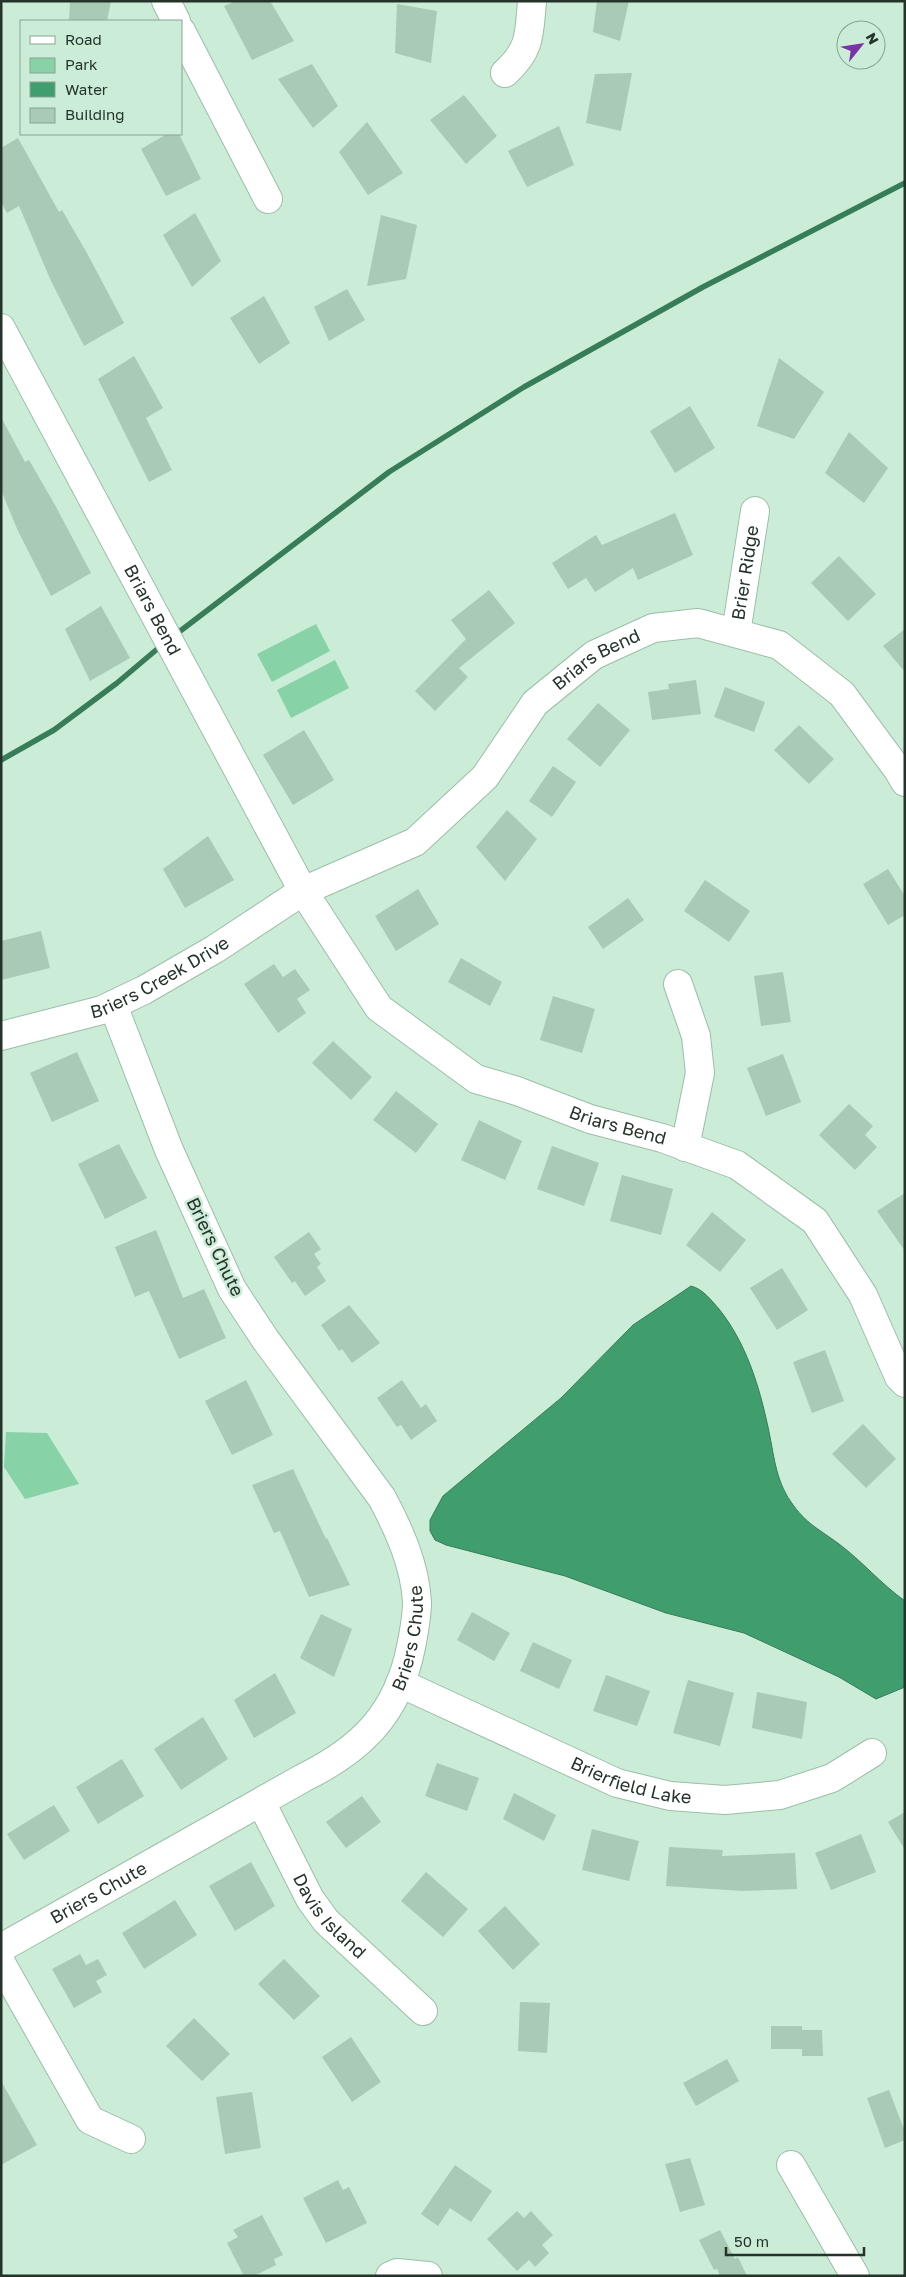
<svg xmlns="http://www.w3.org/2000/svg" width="906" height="2277" viewBox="0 0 906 2277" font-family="'Golos Text',sans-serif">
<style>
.green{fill:#88d2a7}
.water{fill:#409d6e;stroke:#387d5a}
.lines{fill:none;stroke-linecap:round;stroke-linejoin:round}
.stream{stroke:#387d5a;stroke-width:5.5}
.building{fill:#a9cab5}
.minor-casing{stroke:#9cbea9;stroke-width:30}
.minor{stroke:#fff;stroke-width:28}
.labels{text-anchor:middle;stroke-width:5;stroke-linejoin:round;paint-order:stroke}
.street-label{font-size:18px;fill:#25332b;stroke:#cbedd8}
</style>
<rect width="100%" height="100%" fill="#cbedd8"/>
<g class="green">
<polygon points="316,624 330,651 272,682 257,654"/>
<polygon points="335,660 349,688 291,718 277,690"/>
<polygon points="6,1432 47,1433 79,1484 25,1499 4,1467"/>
</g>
<path class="water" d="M691,1286C703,1289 711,1300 719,1309C746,1343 759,1385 768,1427C774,1454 775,1479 791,1502C806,1524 819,1529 839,1544C862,1561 881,1584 905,1601V1687L876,1699L839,1677L744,1633L666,1613L565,1576L446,1545L435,1540L430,1531V1520L443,1496L561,1398L633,1325Z"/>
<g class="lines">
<g class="stream">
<polyline points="175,635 389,472 524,387 703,287 905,183"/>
<polyline points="1,760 54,730 117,683 162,645"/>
</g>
</g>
<g class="building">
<polygon points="70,1 111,1 107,21 69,21"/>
<polygon points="236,1 270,1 294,41 252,60 224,6"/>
<polygon points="597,1 629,1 620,41 593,32"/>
<polygon points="397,4 437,11 431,63 395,53"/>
<polygon points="312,64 338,106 313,128 278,79"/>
<polygon points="632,73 621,131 586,123 595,74"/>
<polygon points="464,95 497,136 466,164 430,120"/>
<polygon points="367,122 403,173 368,195 339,152"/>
<polygon points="559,126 574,165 527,187 508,151"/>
<polygon points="167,134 179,134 201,179 166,196 141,149"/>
<polygon points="18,138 59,212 62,210 88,255 124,323 84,346 51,281 19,206 7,213 1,202 1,148"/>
<polygon points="195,213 221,261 192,287 163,235"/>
<polygon points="381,215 417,225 406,279 367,286"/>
<polygon points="347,289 365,320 329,341 314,307"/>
<polygon points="264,296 290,343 259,364 230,318"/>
<polygon points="134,356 163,408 146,418 172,470 149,482 98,379"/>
<polygon points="779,358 824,392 794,439 757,426"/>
<polygon points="690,406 715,448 675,473 650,431"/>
<polygon points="1,417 25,462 29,460 55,505 91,573 51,596 18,531 1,490"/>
<polygon points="849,432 888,468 864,503 825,473"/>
<polygon points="675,513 693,555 638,580 633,568 595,592 586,578 568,589 552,563 596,535 602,545"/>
<polygon points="839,556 876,594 848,621 811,583"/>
<polygon points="489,590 515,623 459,668 468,677 435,711 415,691 466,639 451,620"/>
<polygon points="101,606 130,658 90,681 65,629"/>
<polygon points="905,629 905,672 883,646"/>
<polygon points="696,680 701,714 652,720 648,692 669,689 668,684"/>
<polygon points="725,687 765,702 754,732 714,717"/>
<polygon points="598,703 630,730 600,767 567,739"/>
<polygon points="799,725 834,759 809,784 774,750"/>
<polygon points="304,730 334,780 293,805 263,755"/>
<polygon points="553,766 576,782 552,817 529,801"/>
<polygon points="507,810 537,839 505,881 476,847"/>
<polygon points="208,836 234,880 185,908 163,869"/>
<polygon points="888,869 905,896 905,915 888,925 863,884"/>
<polygon points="705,880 750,911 729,942 684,911"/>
<polygon points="418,889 439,924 396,951 375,916"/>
<polygon points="628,898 644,920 603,949 588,927"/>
<polygon points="41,931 50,968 1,980 1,941"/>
<polygon points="461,958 502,982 490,1006 448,982"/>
<polygon points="274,964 283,977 295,969 310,990 297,999 306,1013 278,1033 244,984"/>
<polygon points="783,972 791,1022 761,1026 754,976"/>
<polygon points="553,996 595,1009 582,1053 540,1040"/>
<polygon points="333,1041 372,1077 351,1100 312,1063"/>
<polygon points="77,1052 99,1101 52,1122 30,1073"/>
<polygon points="783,1054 801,1102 766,1116 747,1068"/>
<polygon points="396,1091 438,1124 416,1153 373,1120"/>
<polygon points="849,1104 873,1126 865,1135 877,1147 855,1170 819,1135"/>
<polygon points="479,1120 522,1141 505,1180 461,1160"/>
<polygon points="119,1144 147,1198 105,1219 78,1164"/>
<polygon points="552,1146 599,1163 584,1206 537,1189"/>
<polygon points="622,1175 673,1189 661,1235 610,1221"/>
<polygon points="905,1193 905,1251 877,1211"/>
<polygon points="712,1212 746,1240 720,1272 686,1245"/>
<polygon points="156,1230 183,1298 204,1289 226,1338 179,1359 149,1291 135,1297 115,1247"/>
<polygon points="309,1232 321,1249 314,1254 321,1264 317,1267 326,1281 305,1296 295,1281 292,1283 274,1257"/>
<polygon points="782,1268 808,1310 777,1330 750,1288"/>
<polygon points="349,1305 380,1343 352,1363 342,1349 339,1351 321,1325"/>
<polygon points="825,1350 844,1401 812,1413 793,1362"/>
<polygon points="246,1380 273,1435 232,1455 205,1401"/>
<polygon points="402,1380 421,1408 426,1404 437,1421 411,1440 401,1425 397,1427 377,1398"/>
<polygon points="863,1424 896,1459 866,1488 832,1454"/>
<polygon points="293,1469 326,1539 327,1538 350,1585 309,1597 280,1531 274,1533 252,1485"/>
<polygon points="472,1612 510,1633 494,1661 457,1640"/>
<polygon points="321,1614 352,1629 334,1677 300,1658"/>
<polygon points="533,1642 572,1660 559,1689 520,1671"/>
<polygon points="275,1673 296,1713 254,1738 234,1700"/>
<polygon points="606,1675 650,1691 637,1726 593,1711"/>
<polygon points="688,1680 734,1693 720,1746 673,1733"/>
<polygon points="757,1692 807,1702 802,1739 752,1728"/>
<polygon points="203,1717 228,1759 181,1790 154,1749"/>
<polygon points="122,1759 144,1796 98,1824 76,1787"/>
<polygon points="437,1763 479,1778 467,1811 425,1796"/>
<polygon points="514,1793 556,1815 544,1841 503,1819"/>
<polygon points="362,1796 381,1822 346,1848 326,1822"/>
<polygon points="54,1805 70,1831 24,1860 7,1834"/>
<polygon points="905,1812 905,1850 888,1822"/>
<polygon points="592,1829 639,1841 629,1881 582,1870"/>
<polygon points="861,1834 876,1872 831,1890 815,1853"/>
<polygon points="669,1847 723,1850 722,1856 795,1853 797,1889 743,1891 666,1886"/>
<polygon points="251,1862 275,1906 235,1931 209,1886"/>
<polygon points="426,1872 468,1909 443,1937 401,1901"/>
<polygon points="175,1900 197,1935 144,1969 122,1933"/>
<polygon points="505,1906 540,1944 513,1970 478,1931"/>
<polygon points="80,1954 86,1965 98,1959 107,1975 96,1981 102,1992 74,2008 52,1969"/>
<polygon points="284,1959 320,1996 294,2020 258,1984"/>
<polygon points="520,2002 550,2003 547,2053 518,2051"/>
<polygon points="194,2018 230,2054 202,2081 166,2046"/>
<polygon points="771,2026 802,2026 802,2030 822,2030 823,2056 802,2056 802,2049 771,2049"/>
<polygon points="351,2037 381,2082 352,2102 322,2057"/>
<polygon points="727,2059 739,2081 696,2106 683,2083"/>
<polygon points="1,2081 37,2145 1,2165"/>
<polygon points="889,2090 905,2132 905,2140 885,2148 867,2098"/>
<polygon points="252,2092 261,2148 225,2154 216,2097"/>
<polygon points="690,2158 705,2205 680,2212 665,2164"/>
<polygon points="455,2165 492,2191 471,2222 450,2208 438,2226 421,2214"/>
<polygon points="338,2180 343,2190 349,2187 367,2223 326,2243 303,2198"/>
<polygon points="517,2211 524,2218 531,2211 553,2235 542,2245 549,2253 535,2267 529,2260 517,2271 487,2239"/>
<polygon points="262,2215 283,2255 274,2259 276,2265 254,2276 244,2276 227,2243 238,2237 233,2230"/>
<polygon points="720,2230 735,2259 738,2257 747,2276 720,2276 717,2269 714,2270 699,2240"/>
</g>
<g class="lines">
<defs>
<g id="minor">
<polyline points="166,1 176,21"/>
<polyline points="181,31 268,199"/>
<path d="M505,73C531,49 529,35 532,1"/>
<path id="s1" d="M1,328L303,891L379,1008L476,1079L517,1091L590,1119L662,1138L737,1165L815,1221L863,1295L899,1377L905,1383"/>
<path id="s2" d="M736,633L755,511"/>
<polyline points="678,984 696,1036 700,1073 685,1147"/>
<path id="s3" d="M1,1036L102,1010L144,990L215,949L303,891L415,842L485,777L535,703L594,655L653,628L698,623L779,645L842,694L898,770L905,782"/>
<path id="s4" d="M400,1683L617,1783L670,1796L725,1800L780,1795L832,1778L872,1753"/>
<path id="s5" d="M261,1802L310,1899L326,1921L423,2011"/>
<path id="s6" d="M1,1948L303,1778C362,1749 398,1713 411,1647C414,1632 417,1616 417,1602C415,1565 399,1530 382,1498L265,1339L232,1289L169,1150L113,1005"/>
<polyline points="1,1963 90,2120 131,2139"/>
<polyline points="791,2165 855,2276"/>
<polyline points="390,2276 397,2273 428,2276"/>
</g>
</defs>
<use href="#minor" class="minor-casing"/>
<use href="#minor" class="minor"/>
</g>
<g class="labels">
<g class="street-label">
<text dy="6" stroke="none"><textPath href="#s2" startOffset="61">Brier Ridge</textPath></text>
<text dy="6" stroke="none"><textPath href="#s1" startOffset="320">Briars Bend</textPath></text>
<text dy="6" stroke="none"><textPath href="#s3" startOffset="721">Briars Bend</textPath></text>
<text dy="6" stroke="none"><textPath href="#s3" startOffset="170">Briers Creek Drive</textPath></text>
<text dy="6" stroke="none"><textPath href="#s1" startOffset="1048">Briars Bend</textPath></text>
<text transform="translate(215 1247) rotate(64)" y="6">Briers Chute</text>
<text dy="6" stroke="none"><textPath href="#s6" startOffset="532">Briers Chute</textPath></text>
<text dy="6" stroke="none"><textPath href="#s4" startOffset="252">Brierfield Lake</textPath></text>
<text dy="6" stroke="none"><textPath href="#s6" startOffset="112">Briers Chute</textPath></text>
<text dy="6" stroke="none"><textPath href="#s5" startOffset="134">Davis Island</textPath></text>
</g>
</g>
<rect width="906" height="2277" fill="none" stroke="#25332b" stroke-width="5"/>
<rect x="20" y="20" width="162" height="115" fill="#cbedd8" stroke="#89a393"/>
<rect x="30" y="36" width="25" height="8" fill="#ffffff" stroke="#89a393"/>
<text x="65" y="45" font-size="15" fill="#25332b">Road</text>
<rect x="30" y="58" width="25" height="15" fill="#88d2a7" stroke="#89a393"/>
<text x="65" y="70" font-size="15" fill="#25332b">Park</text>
<rect x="30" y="82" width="25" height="15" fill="#409d6e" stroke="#89a393"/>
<text x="65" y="95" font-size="15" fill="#25332b">Water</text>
<rect x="30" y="108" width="25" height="15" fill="#a9cab5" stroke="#89a393"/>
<text x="65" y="120" font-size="15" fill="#25332b">Building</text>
<g transform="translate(861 45) rotate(60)"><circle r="24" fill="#cbedd8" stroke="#89a393"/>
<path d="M0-4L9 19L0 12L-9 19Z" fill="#7935a8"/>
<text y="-8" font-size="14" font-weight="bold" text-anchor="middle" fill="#25332b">N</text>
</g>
<path d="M726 2247v8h138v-8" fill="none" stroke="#25332b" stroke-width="2.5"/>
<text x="734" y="2247" font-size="15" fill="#25332b" stroke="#cbedd8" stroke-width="4" paint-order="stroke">50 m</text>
</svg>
